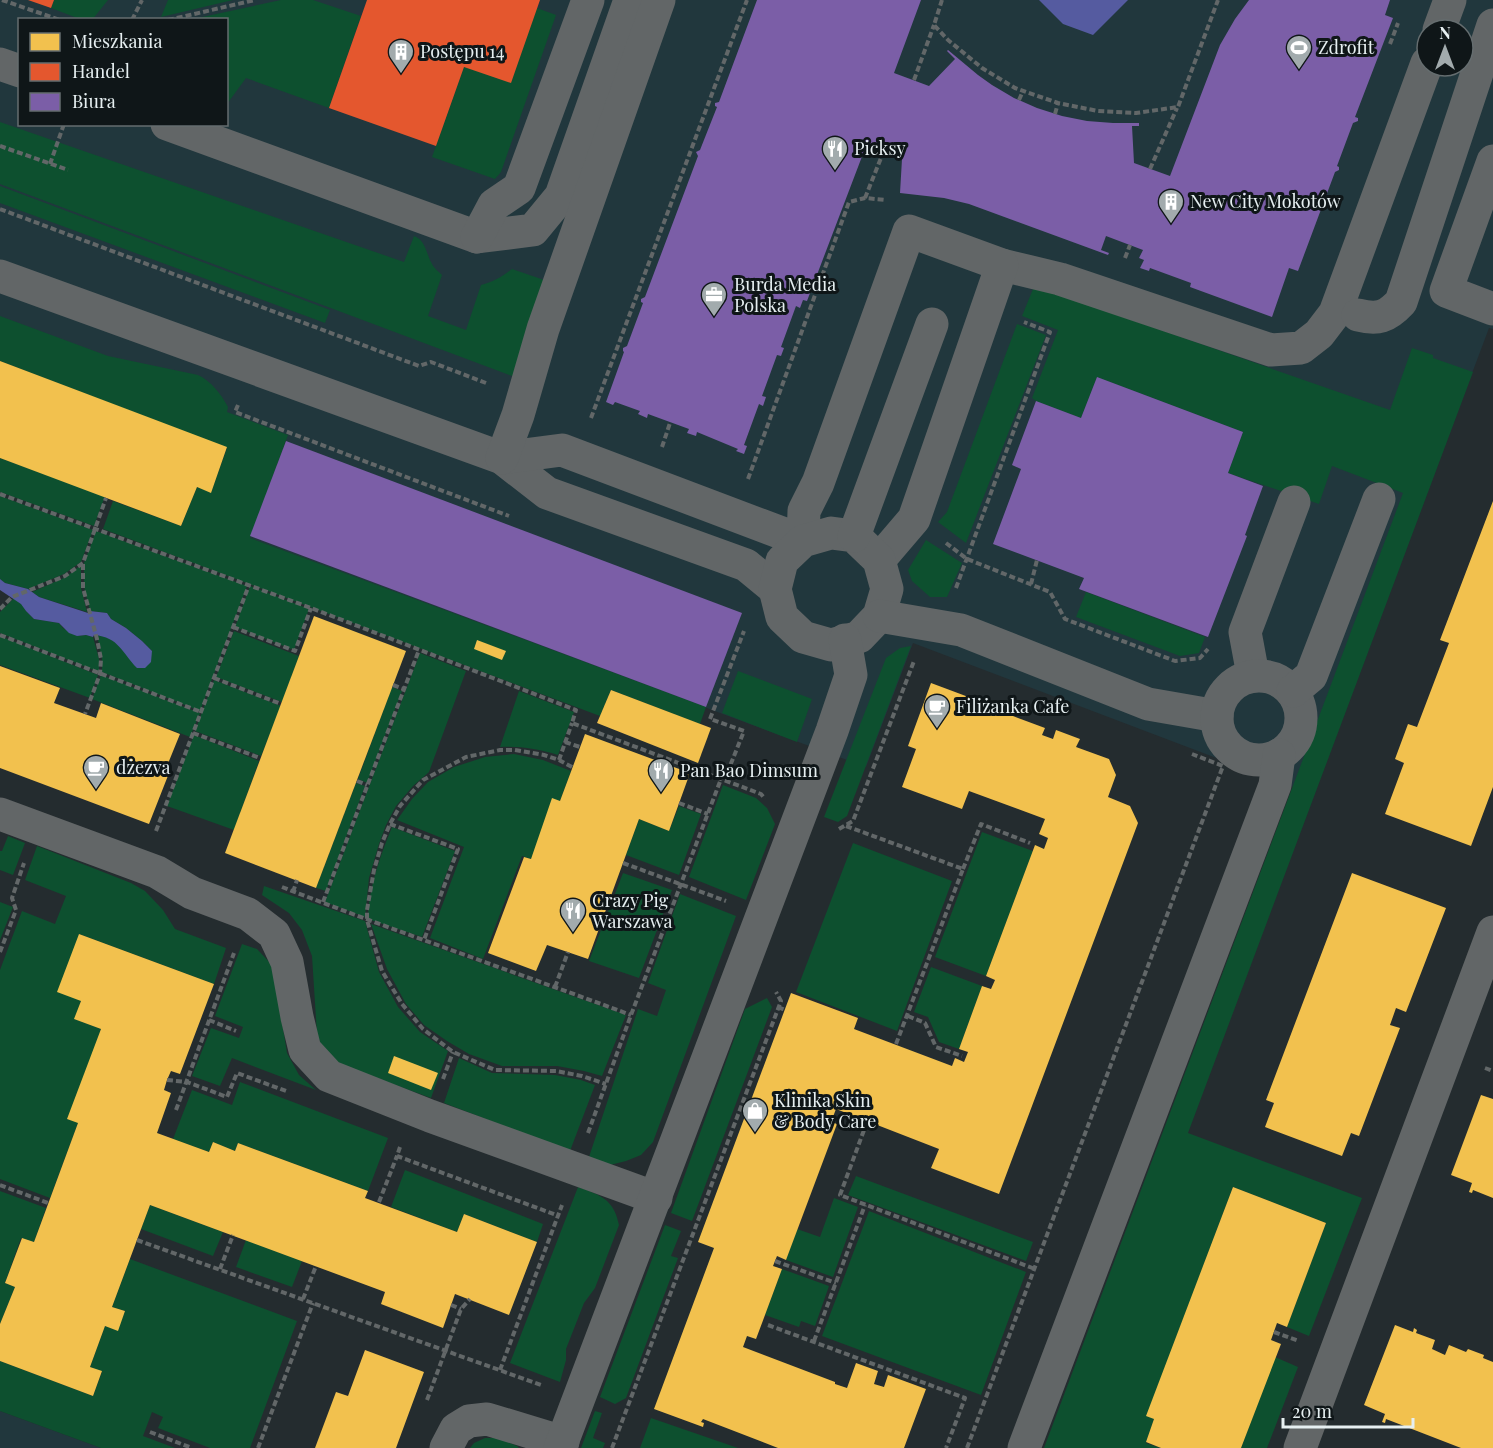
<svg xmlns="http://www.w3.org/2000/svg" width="1493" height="1448" viewBox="0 0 1493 1448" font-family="'Playfair Display',serif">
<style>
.built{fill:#21373d;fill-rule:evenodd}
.green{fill:#0d502f}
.water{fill:#555ba0}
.homes{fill:#f2c14e}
.shops{fill:#e4572e}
.offices{fill:#7b5ea7}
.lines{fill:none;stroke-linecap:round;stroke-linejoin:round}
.path{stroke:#626768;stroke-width:4;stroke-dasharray:6 3;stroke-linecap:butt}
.minor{stroke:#626667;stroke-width:33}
.labels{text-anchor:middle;stroke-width:6;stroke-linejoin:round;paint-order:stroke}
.poi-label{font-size:18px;fill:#e6eff1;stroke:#0f1618;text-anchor:start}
</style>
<rect width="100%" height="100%" fill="#242c2f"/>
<g class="built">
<path d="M0,0H1493V329L1489,328L1314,795L913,643L866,767L249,538L286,441L0,334ZM20,20H226V124H20ZM1427,30H1463V66H1427Z"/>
<polygon points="0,1411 101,1448 0,1448"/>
</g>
<g class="green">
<polygon points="54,0 108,0 92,20 80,19 51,8"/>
<polygon points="168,0 233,0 161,17"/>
<polygon points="281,0 313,0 361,16 329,108 246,78 227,104 226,20 193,19"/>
<polygon points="537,8 556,15 501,172 495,179 432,157 464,67"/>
<path d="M0,122L404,262L414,236C426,240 426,254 432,264C434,268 439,272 442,275L428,316L466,330L481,285C493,282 502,277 512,269L547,281L515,377L0,184Z"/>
<polygon points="0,186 330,310 325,323 0,203"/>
<polygon points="1040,288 1390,410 1412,348 1433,355 1433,358 1473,372 1188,1133 1362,1198 1309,1336 1287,1327 1326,1223 1233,1187 1147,1415 1154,1419 1146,1443 1160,1448 1044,1448 1403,493 1332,466 1319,504 1228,473 1243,432 1097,377 1081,418 1036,401 1032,398 1058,330 1022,316 1033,289"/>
<path d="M0,316L108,356L198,375C211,381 221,394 228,407L227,412L288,435L250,538L706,707L700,724L611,690L600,716L103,529L113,501L181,526L197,487L211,492L227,448L0,361Z"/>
<polygon points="1017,324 1046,335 966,543 938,522 947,512"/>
<polygon points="0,458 105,496 94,526 0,492"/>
<polygon points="0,496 93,530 81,562 64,574 28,589 5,583 0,579"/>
<path d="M96,531L247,586L200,711L102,672V659L97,635C110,637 118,642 125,653L152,651L142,641L126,628L111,619L107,613L90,611L84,587V563Z"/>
<polygon points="926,540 962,563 947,597 930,597 912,581 908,570"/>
<polygon points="81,565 81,588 87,612 39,597 32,592 66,577"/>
<polygon points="250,586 309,609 294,650 235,627"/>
<polygon points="1086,592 1205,637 1199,653 1180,656 1076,617"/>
<polygon points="14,598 22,604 26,611 34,619 59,623 63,628 77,636 86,635 93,637 99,659 99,672 0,633 0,612"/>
<polygon points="234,631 299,656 282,702 216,677"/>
<polygon points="0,636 98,675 90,698 0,665"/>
<polygon points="911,646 847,816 838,822 824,817 886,658 900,648"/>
<polygon points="420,653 466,671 429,772 413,786 396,806 386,825 379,844 369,878 365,917 325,902"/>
<polygon points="738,671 812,699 797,742 722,713"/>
<polygon points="101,675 200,713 190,737 92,699"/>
<polygon points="214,680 281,706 261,756 195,731"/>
<polygon points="392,687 402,691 367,783 358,779"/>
<path d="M519,691L574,712L558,755C538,749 521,746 500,747Z"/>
<polygon points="194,735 259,761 234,830 167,806"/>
<polygon points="514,754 543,760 571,771 560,801 531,859 522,856 483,959 430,938 464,847 397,820 412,799 428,782 454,767 485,757"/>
<polygon points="356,783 365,786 326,891 316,888"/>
<polygon points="723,785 756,798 767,808 775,824 746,900 689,877"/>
<polygon points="679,806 701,814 679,875 626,855 639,819 669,831"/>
<path d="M392,827L455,851L422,937L368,919C368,889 381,854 392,827Z"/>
<polygon points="982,832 1033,851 986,976 935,957"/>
<polygon points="8,836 25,843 13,875 0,870 0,851 2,851"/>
<polygon points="853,843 952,881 897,1031 796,992"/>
<polygon points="37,846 131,883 145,891 163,910 175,929 226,948 214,984 79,934 81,1001 75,1019 101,1029 78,1123 50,1198 0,1179 0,970 22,911 55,924 66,896 25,880"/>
<polygon points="623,873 672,890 639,978 589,961"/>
<polygon points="264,886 365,921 379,972 398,1007 420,1032 448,1051 431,1098 341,1065 323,1050 317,1034 312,956 302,930 289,913 262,895"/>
<polygon points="680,894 736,916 653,1142 641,1155 626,1161 610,1165 589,1157 638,1009 657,1016 666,990 648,983"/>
<polygon points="0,902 13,907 0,940"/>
<polygon points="371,924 626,1015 602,1076 584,1071 557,1066 502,1066 469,1054 447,1041 424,1025 406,1004 387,969"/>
<polygon points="242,944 257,949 273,966 287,1053 299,1075 316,1090 232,1058 220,1086 192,1076 211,1028 239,1038 243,1027 215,1016"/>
<polygon points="931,967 982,986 959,1049 939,1042 928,1017 914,1012"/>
<polygon points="767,998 772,1007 692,1221 671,1213 745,1009"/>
<polygon points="459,1058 492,1073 555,1075 581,1080 595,1085 570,1151 444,1103"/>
<polygon points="240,1082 388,1138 368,1191 238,1143 235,1151 213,1142 209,1152 173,1139 192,1090 232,1105"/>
<polygon points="405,1170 543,1224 537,1242 464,1214 457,1232 391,1207"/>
<polygon points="856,1176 1033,1242 1026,1261 848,1195"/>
<path d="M578,1187C600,1195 614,1199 619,1225L595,1288L584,1303L566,1349V1360L560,1382L510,1363Z"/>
<polygon points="0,1191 46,1208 34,1242 21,1238 5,1283 15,1287 0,1324"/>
<polygon points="834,1198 858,1207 833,1277 786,1260 797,1229 820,1237"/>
<polygon points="150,1205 223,1232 213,1256 141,1229"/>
<polygon points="869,1211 1026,1272 981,1395 822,1336"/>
<polygon points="665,1225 681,1231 671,1256 678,1258 626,1398 615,1404 600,1397"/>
<polygon points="246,1240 302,1261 292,1287 236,1267"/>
<polygon points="130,1259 297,1321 250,1448 210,1448 158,1428 163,1417 152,1412 143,1436 175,1448 101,1448 0,1411 0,1361 93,1396 102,1372 90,1367 105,1326 117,1330 125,1311 112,1307"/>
<polygon points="782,1269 829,1286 815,1326 801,1321 799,1327 765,1315"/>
<polygon points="1275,1357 1298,1367 1267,1448 1241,1448"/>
<polygon points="595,1411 602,1413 593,1438 605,1443 603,1448 581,1448"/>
<polygon points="651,1418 738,1448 640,1448"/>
<polygon points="485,1438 498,1438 517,1446 519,1448 470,1448 474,1443"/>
</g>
<g class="water">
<polygon points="1039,0 1128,0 1093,35 1063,24"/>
<path d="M0,579L5,583L28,589L39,597L88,613L90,611L107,613L111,619L126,628L142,641L152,651L151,662L145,668H137C122,653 119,637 94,635L93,637L86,635L77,636L69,633L59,623L34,619L26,611L21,604L0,590Z"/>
</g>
<g class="homes">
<polygon points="0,361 227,447 211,493 197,487 181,526 0,458"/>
<polygon points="1493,501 1493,787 1471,846 1385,814 1404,763 1395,759 1408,724 1417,727 1449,643 1440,640"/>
<polygon points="314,616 406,651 316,888 225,853"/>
<polygon points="477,640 506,651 502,660 474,649"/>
<polygon points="0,666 60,688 54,703 96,718 101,703 180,734 167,766 171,768 149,824 0,768"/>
<polygon points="931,683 1014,714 1013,716 1045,728 1042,735 1053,739 1056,730 1080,739 1076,747 1109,759 1116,775 1108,797 1130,806 1138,823 999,1194 931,1168 939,1149 836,1109 831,1122 837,1124 786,1260 777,1256 773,1266 782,1269 765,1315 756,1339 747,1336 743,1347 835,1382 835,1384 847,1388 856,1363 878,1371 874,1384 884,1387 888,1375 926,1389 904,1448 778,1448 703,1419 701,1422 704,1423 703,1427 654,1409 714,1248 698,1242 791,993 858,1018 854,1029 952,1066 955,1058 964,1062 968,1052 959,1049 982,986 991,989 995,980 986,976 1035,845 1044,849 1048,838 1039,834 1045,819 969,791 962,809 902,787 916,749 908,746"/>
<polygon points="611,690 711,728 698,763 597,723"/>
<polygon points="585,734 690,773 669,831 639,819 588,959 547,945 536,971 488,953 524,857 531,859 552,798 560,801"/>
<polygon points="1352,873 1446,908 1406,1012 1396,1008 1390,1025 1400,1028 1359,1136 1351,1133 1342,1156 1265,1127 1274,1103 1266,1100"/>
<polygon points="79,934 214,984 180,1074 171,1071 167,1080 164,1090 171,1093 157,1133 209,1152 213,1142 235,1151 238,1143 368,1191 365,1198 457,1232 464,1214 537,1242 509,1315 455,1294 443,1328 381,1304 385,1292 150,1205 112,1307 125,1311 118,1331 105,1326 90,1367 102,1371 93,1396 0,1361 0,1324 15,1287 5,1283 22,1238 34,1242 78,1123 67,1119 101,1029 74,1019 81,1001 57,992"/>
<polygon points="394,1056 438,1073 431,1090 388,1073"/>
<polygon points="1481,1095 1493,1099 1493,1198 1473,1190 1472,1193 1469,1192 1472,1183 1451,1175"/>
<polygon points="1233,1187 1326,1223 1287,1327 1277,1323 1271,1340 1281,1344 1241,1448 1161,1448 1146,1442 1154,1419 1146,1416"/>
<polygon points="1395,1325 1413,1332 1414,1328 1417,1330 1416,1333 1435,1340 1432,1349 1445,1355 1449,1345 1466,1352 1468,1349 1484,1355 1483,1358 1493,1362 1493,1448 1461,1448 1386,1419 1385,1423 1382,1422 1385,1414 1364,1405"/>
<polygon points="365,1350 424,1372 396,1448 315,1448 336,1392 348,1396"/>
</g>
<g class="shops">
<polygon points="28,0 54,0 51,8"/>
<polygon points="367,0 540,0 511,83 464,67 436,146 329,108"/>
</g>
<g class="offices">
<polygon points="757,0 921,0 894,73 929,86 955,59 947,51 948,50 978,75 992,85 1014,98 1037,108 1062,116 1087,121 1113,123 1139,123 1139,126 1132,126 1134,163 1170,176 1220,45 1235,19 1249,0 1390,0 1385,15 1393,18 1355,117 1358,118 1358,121 1353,123 1337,166 1339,167 1339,170 1335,172 1298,271 1289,268 1272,317 1190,287 1191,283 1150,268 1149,271 1140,268 1144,260 1139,258 1143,250 1106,236 1101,250 1109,253 1108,255 969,204 944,198 900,193 902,159 866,146 807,301 803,300 800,308 796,306 781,347 784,348 781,356 777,355 762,396 766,397 763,406 759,404 744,445 747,446 744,454 736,451 738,449 697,432 696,436 687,433 689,429 648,414 647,418 638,414 640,411 615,402 613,405 606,402 624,352 623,351 623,348 627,346 643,303 641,302 641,299 645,297 698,156 696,152 700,150 717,107 715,106 715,103 719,102"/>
<polygon points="1097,377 1243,432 1228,473 1263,486 1245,535 1247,536 1208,637 1079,589 1084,578 993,544 1021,469 1012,465 1036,401 1081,418"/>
<polygon points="286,441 742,613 706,707 250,536"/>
</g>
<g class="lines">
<g class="path">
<polyline points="2,0 60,20"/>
<polyline points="942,0 934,25 948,40 982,68 1015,88 1058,103 1098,111 1136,113 1178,107 1218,0"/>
<polyline points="132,20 142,0"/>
<polyline points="168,20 255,0"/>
<polyline points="1390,44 1398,23"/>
<polyline points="914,80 934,25"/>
<polyline points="1019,100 1023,91"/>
<polyline points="1055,114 1058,103"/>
<polyline points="0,146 68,170"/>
<polyline points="50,164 64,124"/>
<polyline points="1150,169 1177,108"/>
<polyline points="865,198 883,153"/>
<polyline points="0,209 419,366 431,362 486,383"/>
<polyline points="1125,258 1130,245"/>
<polyline points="238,405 235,412 509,516"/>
<polyline points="591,418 747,0"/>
<polyline points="662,447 670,423"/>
<polyline points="748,479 849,202 865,198 885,200"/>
<polyline points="0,494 311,608 576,710 572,723 761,794 765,799"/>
<polyline points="946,543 967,559 1050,592 1065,619 1175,661 1200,658 1208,649"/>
<polyline points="83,564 83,588 97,639 101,659 100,674 85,714"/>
<polyline points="1031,584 1037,560"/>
<polyline points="956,588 1050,332 1024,322"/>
<polyline points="0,609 12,597 65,576 83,563 106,498"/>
<polyline points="233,627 295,651 311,608"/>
<polyline points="0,635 201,712"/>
<polyline points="214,678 281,704"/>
<polyline points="393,685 404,689"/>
<polyline points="193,733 260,758"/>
<polyline points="565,742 580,747"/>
<polyline points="559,760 572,723"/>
<polyline points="572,767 559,760 544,755 515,750 500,750 466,757 423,780 400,806 390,824 382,843 374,870 367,910 367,920 382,971 402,1004 423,1029 453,1052 495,1070 556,1071 582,1076 606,1084"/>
<polyline points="357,781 367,785"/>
<polyline points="679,803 708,814"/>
<polyline points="390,824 458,849 424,940"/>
<polyline points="846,826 963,869 896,1044"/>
<polyline points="839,829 853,821 914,661"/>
<polyline points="156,831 249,585"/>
<polyline points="623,863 726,901"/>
<polyline points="963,869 981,824 1030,843"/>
<path d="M282,887C397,932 515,972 631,1015"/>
<polyline points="293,892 297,880"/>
<polyline points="323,902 419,650"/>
<polyline points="0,952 16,910 12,898 24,863"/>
<polyline points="555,987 568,952"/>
<polyline points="778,1007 785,1010"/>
<polyline points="908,1016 925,1023 936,1047 962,1056"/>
<polyline points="209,1020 236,1031"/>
<polyline points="1485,1068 1493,1071"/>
<polyline points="443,1079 453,1052"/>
<polyline points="167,1080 187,1082 227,1097 237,1073 286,1091"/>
<polyline points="176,1110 234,953"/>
<polyline points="867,1122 840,1195 1035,1269"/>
<polyline points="588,1133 631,1015 721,779 728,771 744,731 710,719 744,631"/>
<polyline points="400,1147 397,1156 559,1216"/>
<polyline points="0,1185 48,1203"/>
<polyline points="379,1202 397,1156"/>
<polyline points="137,1240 541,1385"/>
<polyline points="775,1261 836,1283"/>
<polyline points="220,1269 233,1235"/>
<polyline points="303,1299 316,1266"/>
<polyline points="451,1305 461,1309"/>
<polyline points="768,1325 965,1398 946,1448"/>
<polyline points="1274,1332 1299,1341"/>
<polyline points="814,1341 865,1205"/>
<polyline points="500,1370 562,1205"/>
<polyline points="427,1400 461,1309 470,1299"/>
<polyline points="150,1432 192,1448"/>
<polyline points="258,1448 313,1303"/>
<polyline points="612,1448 781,1001 776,992"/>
<polyline points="967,1448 1223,766 1192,754"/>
</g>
<g class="minor">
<polyline points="1439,30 1450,0"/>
<polyline points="0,64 20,71"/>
<polyline points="167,124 477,237 533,230 561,196 630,0"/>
<polyline points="1493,161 1446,291 1493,309"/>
<polyline points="477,237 494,205 519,188 588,0"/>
<polyline points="1002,265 1060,279 1271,350 1301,348 1319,334 1335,313 1427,63"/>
<polyline points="0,276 502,458 547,493 746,565 775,589"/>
<path d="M1358,315C1378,320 1387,317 1401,302L1493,25"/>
<polyline points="502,458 562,450 803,541 804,511 818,483 909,231 1002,265 914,519 879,560"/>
<polyline points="502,458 518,415 543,329 659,0"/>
<polygon points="831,533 854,536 879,560 887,589 879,616 859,637 831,645 803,637 782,617 775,589 782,561 803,541"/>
<polyline points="854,536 932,324"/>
<polyline points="879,616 961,630 1148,704 1217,716"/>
<polyline points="1253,675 1245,632 1294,502"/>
<circle cx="1259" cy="718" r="42"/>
<polyline points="1293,691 1311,676 1379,499"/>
<polyline points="0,814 157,872 192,893 248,914 274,934 287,962 297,1017 305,1050 329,1076 430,1116 656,1198"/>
<polyline points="446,1448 456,1429 469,1421 487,1419 563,1442"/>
<polyline points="560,1448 832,731 851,675 845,640"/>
<polyline points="1024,1448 1275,785 1279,755"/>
<polyline points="1300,1448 1493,932"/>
</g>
</g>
<defs>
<symbol id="stadium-pin" viewBox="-11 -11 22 30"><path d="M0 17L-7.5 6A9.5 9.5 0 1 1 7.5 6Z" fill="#a2abad" stroke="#0f1618"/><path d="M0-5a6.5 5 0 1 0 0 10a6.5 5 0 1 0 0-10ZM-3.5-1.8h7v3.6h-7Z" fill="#fff"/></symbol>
<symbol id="building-pin" viewBox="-11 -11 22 30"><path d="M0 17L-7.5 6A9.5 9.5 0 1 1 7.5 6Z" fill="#a2abad" stroke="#0f1618"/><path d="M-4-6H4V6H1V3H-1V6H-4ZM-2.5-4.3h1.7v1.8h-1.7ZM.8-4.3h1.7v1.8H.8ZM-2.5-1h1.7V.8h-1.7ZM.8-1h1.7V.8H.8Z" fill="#fff"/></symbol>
<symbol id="restaurant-pin" viewBox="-11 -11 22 30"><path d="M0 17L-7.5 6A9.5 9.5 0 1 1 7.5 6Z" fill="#a2abad" stroke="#0f1618"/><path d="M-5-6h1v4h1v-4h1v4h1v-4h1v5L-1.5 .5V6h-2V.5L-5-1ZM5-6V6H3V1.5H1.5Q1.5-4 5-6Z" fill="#fff"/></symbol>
<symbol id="office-pin" viewBox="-11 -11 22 30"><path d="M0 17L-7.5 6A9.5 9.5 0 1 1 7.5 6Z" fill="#a2abad" stroke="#0f1618"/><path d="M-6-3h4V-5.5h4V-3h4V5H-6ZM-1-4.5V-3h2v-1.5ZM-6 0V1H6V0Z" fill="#fff"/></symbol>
<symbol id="cafe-pin" viewBox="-11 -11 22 30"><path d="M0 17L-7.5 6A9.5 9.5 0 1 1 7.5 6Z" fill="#a2abad" stroke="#0f1618"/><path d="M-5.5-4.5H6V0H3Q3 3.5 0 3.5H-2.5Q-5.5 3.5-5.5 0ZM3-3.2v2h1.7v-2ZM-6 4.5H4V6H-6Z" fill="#fff"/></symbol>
<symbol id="shop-pin" viewBox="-11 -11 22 30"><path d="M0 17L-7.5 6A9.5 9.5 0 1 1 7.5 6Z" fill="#a2abad" stroke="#0f1618"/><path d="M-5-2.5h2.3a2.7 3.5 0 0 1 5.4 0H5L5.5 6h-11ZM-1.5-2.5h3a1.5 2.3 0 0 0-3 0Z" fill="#fff"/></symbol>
</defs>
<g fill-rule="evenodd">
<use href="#stadium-pin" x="1284" y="33" width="30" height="40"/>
<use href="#building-pin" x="386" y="37" width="30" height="40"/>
<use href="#restaurant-pin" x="820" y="134" width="30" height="40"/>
<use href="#building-pin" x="1156" y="187" width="30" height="40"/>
<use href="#office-pin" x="699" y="280" width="30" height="40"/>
<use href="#cafe-pin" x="922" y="692" width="30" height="40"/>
<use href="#cafe-pin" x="81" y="753" width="30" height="40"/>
<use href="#restaurant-pin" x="646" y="756" width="30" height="40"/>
<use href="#restaurant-pin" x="558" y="896" width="30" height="40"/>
<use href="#shop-pin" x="740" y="1096" width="30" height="40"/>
</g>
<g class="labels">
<g class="poi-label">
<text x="1318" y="54">Zdrofit</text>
<text x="420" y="58">Postępu 14</text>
<text x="854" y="155">Picksy</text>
<text x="1190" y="208">New City Mokotów</text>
<text x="734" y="291">Burda Media<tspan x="734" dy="21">Polska</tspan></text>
<text x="956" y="713">Filiżanka Cafe</text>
<text x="116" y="774">dżezva</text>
<text x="680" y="777">Pan Bao Dimsum</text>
<text x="592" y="907">Crazy Pig<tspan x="592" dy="21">Warszawa</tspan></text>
<text x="774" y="1107">Klinika Skin<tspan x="774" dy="21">&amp; Body Care</tspan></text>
</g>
</g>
<rect x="18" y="18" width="210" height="108" fill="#0f1618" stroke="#656d6f" stroke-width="1.5"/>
<rect x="30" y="33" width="30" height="18" fill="#f2c14e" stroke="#656d6f" stroke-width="1.5"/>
<text x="72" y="48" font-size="18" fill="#e6eff1">Mieszkania</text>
<rect x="30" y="63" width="30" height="18" fill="#e4572e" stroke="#656d6f" stroke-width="1.5"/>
<text x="72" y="78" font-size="18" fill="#e6eff1">Handel</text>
<rect x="30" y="93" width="30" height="18" fill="#7b5ea7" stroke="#656d6f" stroke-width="1.5"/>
<text x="72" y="108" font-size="18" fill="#e6eff1">Biura</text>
<g transform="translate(1445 48)"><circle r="28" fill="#0f1618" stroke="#656d6f" stroke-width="1.5"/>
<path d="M0-4.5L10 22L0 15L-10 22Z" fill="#a2abad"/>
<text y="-9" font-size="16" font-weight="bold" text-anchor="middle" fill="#e6eff1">N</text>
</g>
<path d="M1283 1418v9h130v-9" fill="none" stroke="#e6eff1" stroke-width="3"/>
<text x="1292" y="1418" font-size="18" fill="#e6eff1" stroke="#0f1618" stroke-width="4.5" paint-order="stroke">20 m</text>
</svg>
